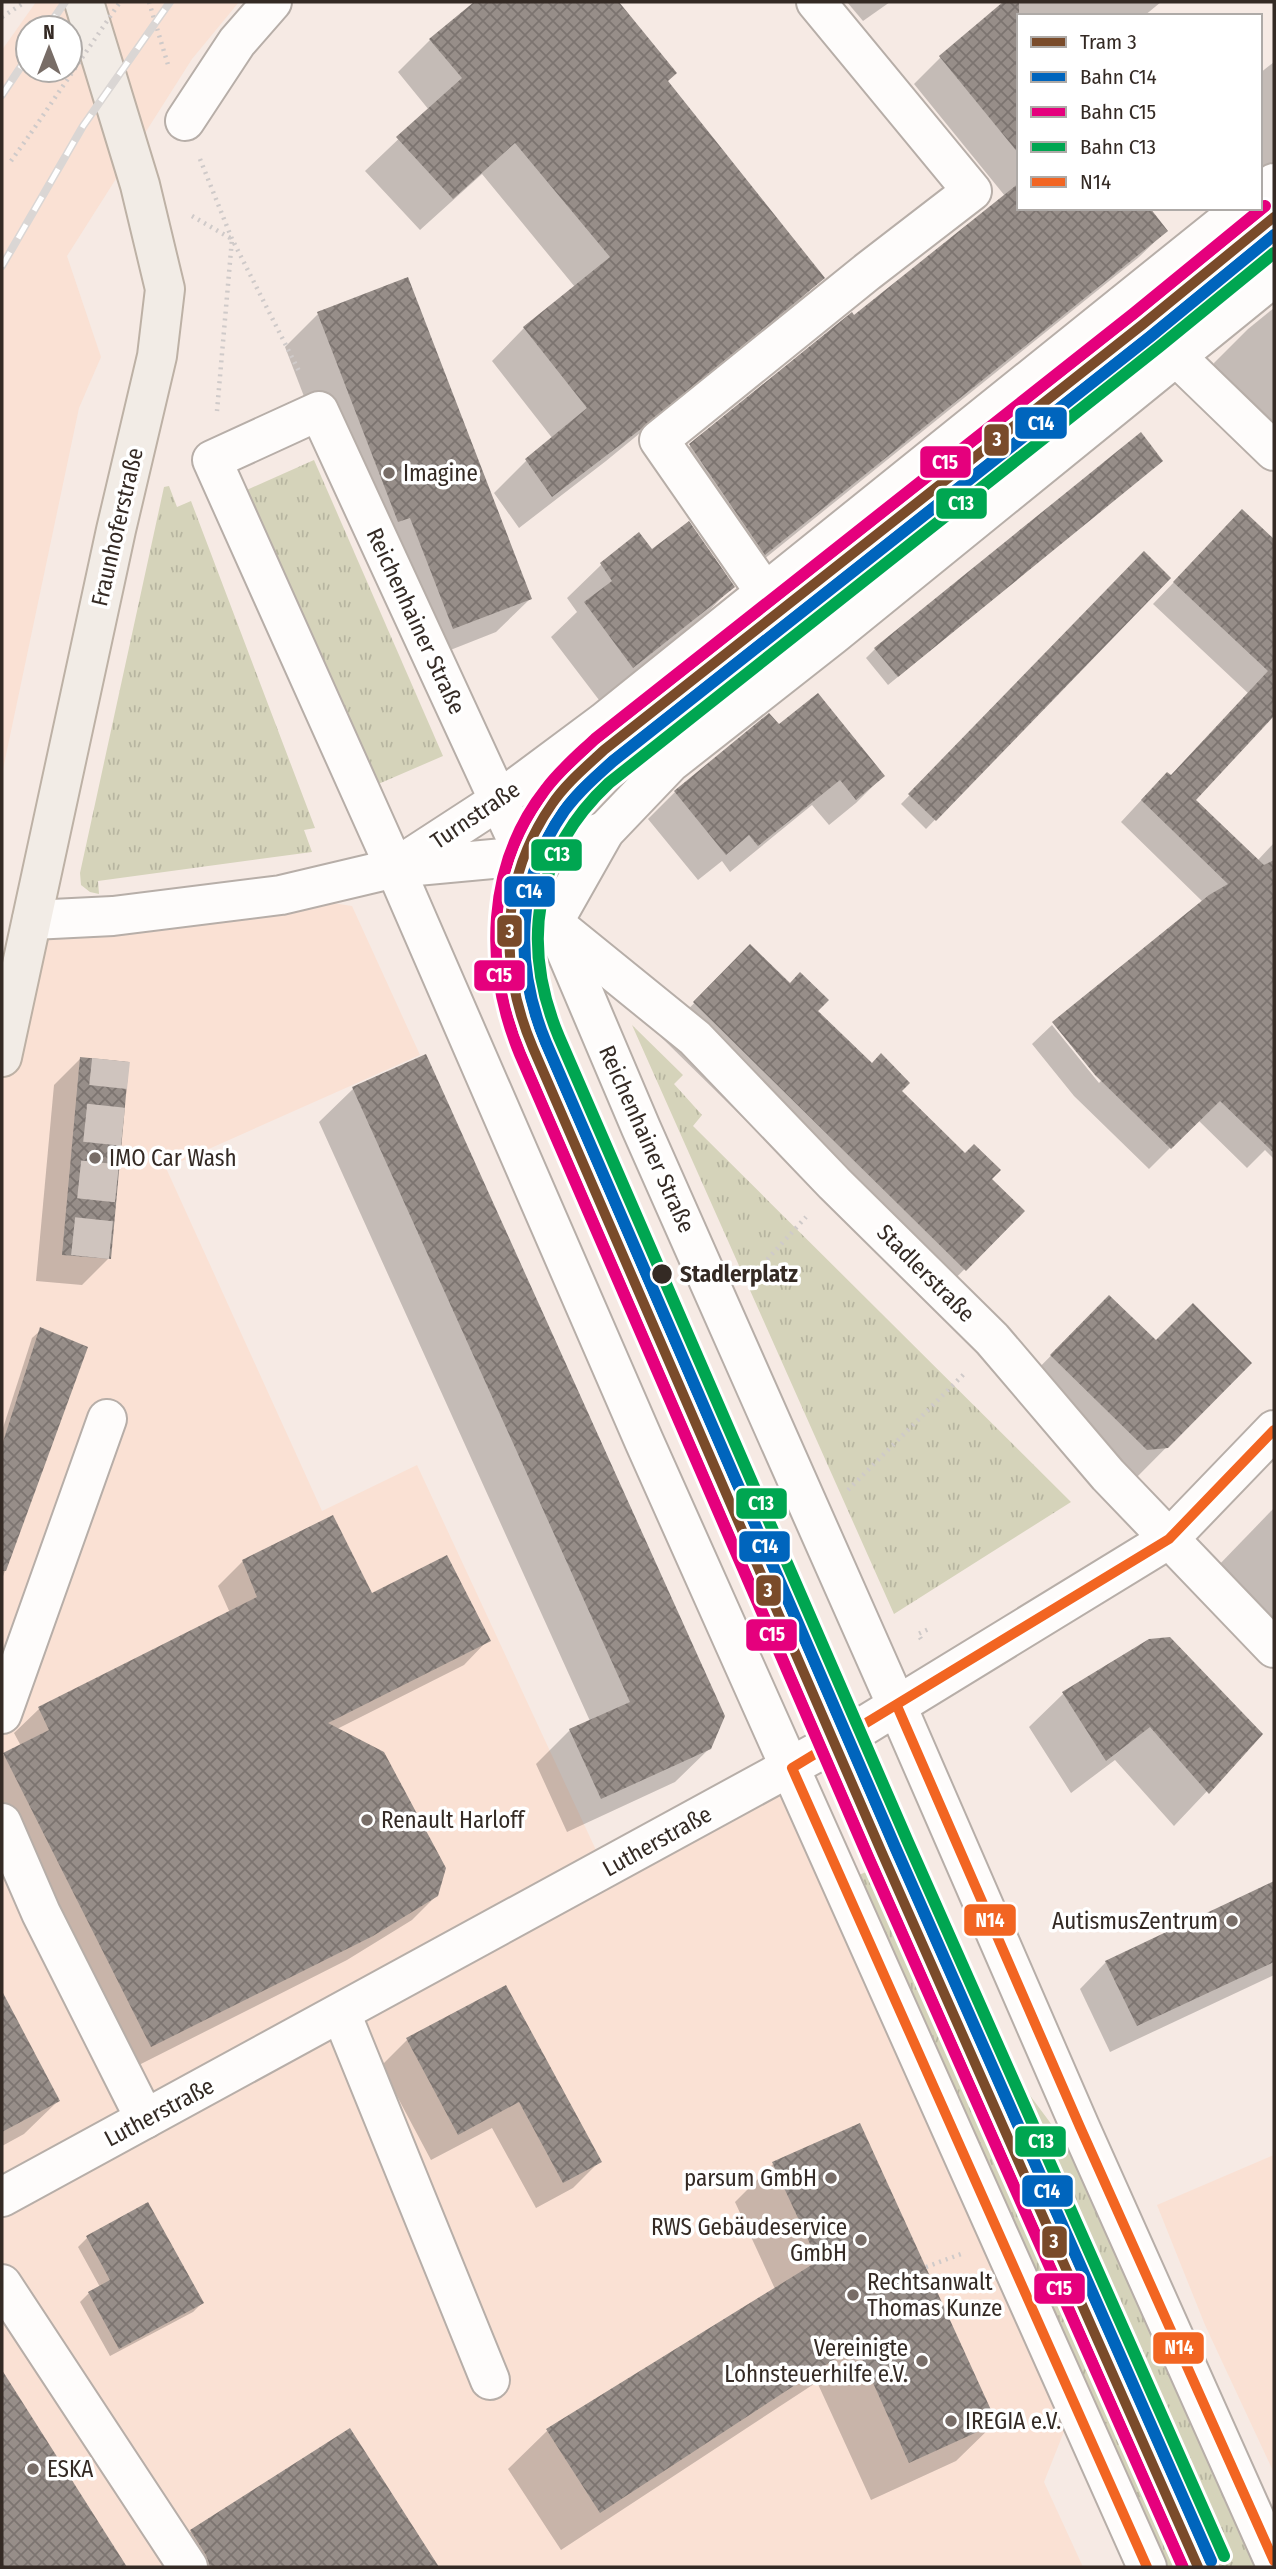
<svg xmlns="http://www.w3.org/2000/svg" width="1276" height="2569" viewBox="0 0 1276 2569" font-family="'Fira Sans Condensed',sans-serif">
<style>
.built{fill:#fae1d4;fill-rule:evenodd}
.grass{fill:url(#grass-tufts)}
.shadow{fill:#0003}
.building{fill:url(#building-cross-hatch)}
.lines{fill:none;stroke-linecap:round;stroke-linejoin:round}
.minor-tunnel{stroke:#cfc4be;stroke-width:38;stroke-dasharray:38 19;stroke-linecap:butt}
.minor-casing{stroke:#b7aea8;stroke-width:42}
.major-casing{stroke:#bdb1a5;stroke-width:42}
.path{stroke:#cfcac9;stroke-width:4.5;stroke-dasharray:2 5;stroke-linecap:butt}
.minor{stroke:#fefcfb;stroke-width:38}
.major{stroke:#f2ece6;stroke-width:38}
.tram{stroke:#dad6d4;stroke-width:2}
.rail-casing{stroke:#dad6d4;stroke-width:8}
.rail{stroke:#fff;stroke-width:5;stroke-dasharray:16;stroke-linecap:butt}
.path-bridge{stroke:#cfcac9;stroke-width:4.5;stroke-dasharray:2 5;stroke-linecap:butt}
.bus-1-casing{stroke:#fff;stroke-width:16}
.bus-1{stroke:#f26522;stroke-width:10}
.rail-1-casing{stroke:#fff;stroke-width:18}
.rail-2-casing{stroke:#fff;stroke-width:18}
.rail-3-casing{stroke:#fff;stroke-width:18}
.rail-1{stroke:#0065bd;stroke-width:12}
.rail-2{stroke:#e5007d;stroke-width:12}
.rail-3{stroke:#00a651;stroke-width:12}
.tram-1-casing{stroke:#fff;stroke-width:16}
.tram-1{stroke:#7a4b2a;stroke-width:10}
.poi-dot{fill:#786d67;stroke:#fff;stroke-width:2.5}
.stop-dot{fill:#342a24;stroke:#fff;stroke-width:2.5}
.labels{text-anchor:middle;stroke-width:7;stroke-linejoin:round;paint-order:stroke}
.poi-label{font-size:23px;fill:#342a24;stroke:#fff;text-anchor:start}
.street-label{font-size:23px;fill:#342a24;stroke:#fff}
.stop-label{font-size:23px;font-weight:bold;fill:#342a24;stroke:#fff;text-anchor:start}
.line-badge{stroke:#fff;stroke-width:2.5}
.badge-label{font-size:19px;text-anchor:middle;font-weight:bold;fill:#fff}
</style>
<defs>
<pattern id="grass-tufts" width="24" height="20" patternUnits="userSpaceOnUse" patternTransform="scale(1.75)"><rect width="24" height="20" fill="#d5d3ba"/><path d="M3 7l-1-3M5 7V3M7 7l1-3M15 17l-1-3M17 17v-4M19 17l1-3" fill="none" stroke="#b7b5a0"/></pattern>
<pattern id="building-cross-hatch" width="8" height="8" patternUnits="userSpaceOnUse" patternTransform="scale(1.75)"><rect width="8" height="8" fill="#978e89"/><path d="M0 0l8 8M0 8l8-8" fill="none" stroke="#7c7470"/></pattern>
</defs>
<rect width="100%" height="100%" fill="#f6eae4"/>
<g class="built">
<path d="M36,2H239L192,59L67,256L101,357L79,408L2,774V50ZM28,28H70V70H28Z"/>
<polygon points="281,895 352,906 420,1055 166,1168 322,1511 417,1465 602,1863 792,1768 1067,2424 1044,2482 1083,2567 2,2567 2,1057 32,920"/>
<polygon points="1274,2155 1274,2473 1205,2325 1157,2205"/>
</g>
<g class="grass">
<polygon points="1274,198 1274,263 1204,319 1172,281"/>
<polygon points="1061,369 1096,407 655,764 623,725"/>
<polygon points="314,460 443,756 369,788 240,493"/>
<polygon points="169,486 177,507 191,501 315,828 304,830 312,852 98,881 99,894 90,892 81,885 80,873 164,487"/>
<polygon points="632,1025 683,1075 674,1084 702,1115 693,1126 1071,1502 894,1614"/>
<polygon points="605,1149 825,1652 793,1667 572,1163"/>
<polygon points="920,1851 1017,2078 1078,2160 1257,2567 1164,2567 856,1876"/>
</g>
<g class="shadow">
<polygon points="477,2 616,2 675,73 666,82 822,278 790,310 606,461 519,528 494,493 526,461 553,439 492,361 524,328 575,287 482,174 420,230 365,171 429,110 398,72 430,40"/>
<polygon points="847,2 890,2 863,21"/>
<polygon points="1006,2 1161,2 1144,16 1019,16 1019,208 1166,231 1139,257 738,580 663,472 690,446 851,315 854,318 1005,196 914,84 940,58"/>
<polygon points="1274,62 1274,164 1260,176 1260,73"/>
<polygon points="1274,308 1274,440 1215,383 1214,363 1248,329"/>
<polygon points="318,314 530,599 496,632 420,662 365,555 285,347"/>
<polygon points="1152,469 888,685 866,658 875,649"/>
<polygon points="1242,511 1274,542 1274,713 1194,800 1257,861 1274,843 1274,896 1252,918 1274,940 1274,1159 1265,1150 1247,1168 1198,1120 1149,1169 1074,1096 1032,1044 1052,1025 1099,1083 1101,1081 1203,902 1121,822 1146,795 1170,777 1249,694 1153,604"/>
<polygon points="639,535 651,552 732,587 699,621 599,700 551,637 577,612 567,598 601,565"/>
<polygon points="1144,554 1169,578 926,829 901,804"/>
<polygon points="778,727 883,776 856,803 829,825 812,805 730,872 722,861 698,880 648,819 675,792"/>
<polygon points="750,946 1022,1211 931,1303 661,1037"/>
<polygon points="425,1056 710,1748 675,1782 567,1832 536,1764 570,1730 590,1721 319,1122 353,1089"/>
<polygon points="80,1059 109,1258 82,1285 36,1281 54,1085"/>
<polygon points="1109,1297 1156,1342 1250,1363 1133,1481 1018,1389"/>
<polygon points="41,1330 86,1348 2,1579 2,1431 32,1338"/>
<polygon points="1274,1508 1274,1647 1215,1569"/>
<polygon points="243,1561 372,1596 488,1640 464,1665 337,1729 437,1895 412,1920 347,1960 127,2071 2,1823 2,1756 21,1746 14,1733 39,1709 230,1613 218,1586"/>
<polygon points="1150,1641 1261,1734 1174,1826 1115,1760 1071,1793 1029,1727 1063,1694"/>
<polygon points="1274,1883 1274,1975 1110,2052 1080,1989 1106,1962"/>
<polygon points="505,1987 599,2162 573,2188 536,2208 492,2128 431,2160 381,2066 407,2040"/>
<polygon points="19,2027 58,2101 24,2134 2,2146 2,2037"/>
<polygon points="773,2164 995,2423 956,2461 871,2500 817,2382 561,2550 508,2469 547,2431 775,2289 735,2202"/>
<polygon points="148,2205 202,2303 193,2312 110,2356 80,2302 89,2293 100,2287 78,2247 87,2238"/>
<polygon points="2,2374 125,2567 2,2567"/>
<polygon points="349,2430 437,2567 170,2567 164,2558 191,2531"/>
</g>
<g class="building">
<polygon points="474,2 619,2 677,73 668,81 825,278 641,429 552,497 525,459 587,408 523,327 610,257 515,143 453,199 396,137 462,78 429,39"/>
<polygon points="1003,2 1019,2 1019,154 939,56"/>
<polygon points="1019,183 1019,208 1150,208 1168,231 765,555 689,444 852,312 854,315"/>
<polygon points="408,277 532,599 453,629 410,518 398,522 317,312"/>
<polygon points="1141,432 1163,461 898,677 874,648"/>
<polygon points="1242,509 1274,539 1274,716 1196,800 1264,865 1274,860 1274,1153 1220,1101 1171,1149 1095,1075 1052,1022 1209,895 1228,884 1141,800 1167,772 1171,775 1268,671 1173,582"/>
<polygon points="689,521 735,587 633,668 584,602 612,581 600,563 639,532 652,549"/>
<polygon points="1144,551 1171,578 936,821 908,794"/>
<polygon points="818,693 885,776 856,800 840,780 758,846 749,835 726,855 674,791 769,713 779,724"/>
<polygon points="750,944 790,983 800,972 829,1000 818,1011 872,1063 881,1053 910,1083 902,1091 965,1153 974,1144 1001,1170 992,1179 1025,1211 966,1271 693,1002"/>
<polygon points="426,1054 725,1716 711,1749 601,1799 569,1729 630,1702 352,1087"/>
<polygon points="80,1057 129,1062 111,1259 62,1255"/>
<polygon points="1109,1295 1156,1340 1193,1303 1252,1363 1168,1448 1147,1450 1050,1355"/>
<polygon points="40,1327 88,1347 6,1571 2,1571 2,1445"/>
<polygon points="333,1515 372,1593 447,1555 491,1641 328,1723 384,1752 446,1868 438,1896 373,1936 151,2047 3,1753 49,1730 38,1707 257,1597 242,1560"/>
<polygon points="1170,1637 1263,1734 1209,1794 1150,1727 1106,1761 1062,1692 1149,1639"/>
<polygon points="1274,1881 1274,1962 1137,2026 1105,1961"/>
<polygon points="506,1985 602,2162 563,2183 519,2102 458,2135 406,2038"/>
<polygon points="2,1991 60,2101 2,2132"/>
<polygon points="860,2123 997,2423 909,2463 856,2345 600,2513 546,2429 818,2261 772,2162"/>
<polygon points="148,2202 204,2303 119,2349 88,2292 110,2280 86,2236"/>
<polygon points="2,2370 127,2567 2,2567"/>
<polygon points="350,2428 439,2567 210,2567 206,2555 190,2530"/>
</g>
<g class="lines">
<polyline class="minor-tunnel" points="90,1257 111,1060"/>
<defs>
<g id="minor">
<polyline points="185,121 237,42 272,2"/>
<polyline points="1260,194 1274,183"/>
<polyline points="1123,305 1274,451"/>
<polyline points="764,591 659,440 867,272 972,191 816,2"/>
<polyline points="395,868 498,801 604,722 1243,208"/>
<polyline points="32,920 113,916 281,895 395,868 524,856 605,831"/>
<polyline points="553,923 605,831 670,763 833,635 1274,277"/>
<polyline points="557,926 695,1038 834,1183 992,1339 1108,1475 1274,1648"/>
<polyline points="2,1714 107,1419"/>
<polyline points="2,1823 41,1913 145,2119"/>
<polyline points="341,2013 490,2380"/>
<polyline points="2,2197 854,1732 1169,1539 1274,1430"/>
<polyline points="2,2284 188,2567"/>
<polyline points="1147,2567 644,1441 395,868 212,460 319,411 540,890 641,1128 897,1706 1080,2127 1274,2561"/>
</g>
<polyline id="major" points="2,1057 116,530 157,356 165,289 140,185 84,2"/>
</defs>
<use href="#minor" class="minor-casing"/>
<use href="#major" class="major-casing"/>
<g class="path">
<polyline points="149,2 169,68"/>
<polyline points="2,17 25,2"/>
<polyline points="200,159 232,239 300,373"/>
<polyline points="11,161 31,133"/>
<polyline points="192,216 232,239 217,411"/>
<polyline points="568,1158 602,1144"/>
<polyline points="753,1275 806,1217"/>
<polyline points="848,1490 966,1372"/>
<polyline points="921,1639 918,1634 931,1628"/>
<polyline points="798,1677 832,1663"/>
<polyline points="926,2267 961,2254"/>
</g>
<use href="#minor" class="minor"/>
<use href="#major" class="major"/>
<polyline class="tram" points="1207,271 1274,225"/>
<defs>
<g id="rail">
<polyline points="47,28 65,2"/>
<polyline points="2,95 28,56"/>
<polyline points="2,266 83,126 170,2"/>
</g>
</defs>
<use href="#rail" class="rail-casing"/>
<use href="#rail" class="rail"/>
<polyline class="path-bridge" points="31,133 120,2"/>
<defs>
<g id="bus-1">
<polyline points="897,1706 1080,2127 1274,2561"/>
<polyline points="1147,2567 792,1768 1169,1539 1274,1430"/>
</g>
</defs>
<use href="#bus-1" class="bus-1-casing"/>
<use href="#bus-1" class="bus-1"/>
<defs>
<path id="rail-1" d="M1211,2561L895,1847L546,1043C514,966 515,881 564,811C578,792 596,776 613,761L1151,336L1274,235"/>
<path id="rail-2" d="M1183,2567L869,1859L520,1054C484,967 486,865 546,789C560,770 578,755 595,739L1133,314L1265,206"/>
<path id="rail-3" d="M1224,2556L908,1842L559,1037C520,944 534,853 609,783L1159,347L1274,253"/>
</defs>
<use href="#rail-1" class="rail-1-casing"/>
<use href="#rail-2" class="rail-2-casing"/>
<use href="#rail-3" class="rail-3-casing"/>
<use href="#rail-1" class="rail-1"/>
<use href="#rail-2" class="rail-2"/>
<use href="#rail-3" class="rail-3"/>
<defs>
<path id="tram-1" d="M1198,2567L882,1853L533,1048C498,966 500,879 552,804C566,783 586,767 604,750L1142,325L1274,217"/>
</defs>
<use href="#tram-1" class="tram-1-casing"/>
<use href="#tram-1" class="tram-1"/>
</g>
<g class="poi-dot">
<circle cx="389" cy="473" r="7"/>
<circle cx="95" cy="1158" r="7"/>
<circle cx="367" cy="1820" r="7"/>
<circle cx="1232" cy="1921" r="7"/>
<circle cx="831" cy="2178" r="7"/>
<circle cx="861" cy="2240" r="7"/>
<circle cx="853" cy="2295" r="7"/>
<circle cx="922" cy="2361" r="7"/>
<circle cx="951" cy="2421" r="7"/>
<circle cx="33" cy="2469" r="7"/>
</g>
<circle class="stop-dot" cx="662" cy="1274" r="11"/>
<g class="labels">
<g class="poi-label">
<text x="403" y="481">Imagine</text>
<text x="109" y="1166">IMO Car Wash</text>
<text x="381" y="1828">Renault Harloff</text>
<text x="1218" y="1929" text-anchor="end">AutismusZentrum</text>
<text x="817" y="2186" text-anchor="end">parsum GmbH</text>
<text x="847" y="2235" text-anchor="end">RWS Gebäudeservice<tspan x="847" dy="26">GmbH</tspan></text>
<text x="867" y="2290">Rechtsanwalt<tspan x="867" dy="26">Thomas Kunze</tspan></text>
<text x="908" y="2356" text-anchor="end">Vereinigte<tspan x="908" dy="26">Lohnsteuerhilfe e.V.</tspan></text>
<text x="965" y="2429">IREGIA e.V.</text>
<text x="47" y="2477">ESKA</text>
</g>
<g class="street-label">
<text transform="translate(117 527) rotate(-77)" y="8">Fraunhoferstraße</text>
<text transform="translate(416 621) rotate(65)" y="8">Reichenhainer Straße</text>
<text transform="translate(475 815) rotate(-34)" y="8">Turnstraße</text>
<text transform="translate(647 1139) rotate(66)" y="8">Reichenhainer Straße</text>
<text transform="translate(926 1273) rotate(45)" y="8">Stadlerstraße</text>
<text transform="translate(657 1841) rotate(-29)" y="8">Lutherstraße</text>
<text transform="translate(159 2112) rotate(-28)" y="8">Lutherstraße</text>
</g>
<g class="stop-label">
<text x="680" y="1282">Stadlerplatz</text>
</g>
</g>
<g class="line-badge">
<rect x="1014" y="406" width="54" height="34" rx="7" fill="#0065bd"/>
<rect x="983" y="423" width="27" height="34" rx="7" fill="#7a4b2a"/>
<rect x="919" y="445" width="53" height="34" rx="7" fill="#e5007d"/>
<rect x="935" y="487" width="53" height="33" rx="7" fill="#00a651"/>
<rect x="530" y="838" width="53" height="34" rx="7" fill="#00a651"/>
<rect x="503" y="875" width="53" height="33" rx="7" fill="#0065bd"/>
<rect x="496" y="914" width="27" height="34" rx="7" fill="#7a4b2a"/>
<rect x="473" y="959" width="53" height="33" rx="7" fill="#e5007d"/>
<rect x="735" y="1487" width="53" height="33" rx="7" fill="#00a651"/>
<rect x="738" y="1530" width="53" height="33" rx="7" fill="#0065bd"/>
<rect x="755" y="1574" width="27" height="33" rx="7" fill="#7a4b2a"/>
<rect x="745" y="1618" width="53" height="34" rx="7" fill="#e5007d"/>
<rect x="963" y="1903" width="54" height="34" rx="7" fill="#f26522"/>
<rect x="1014" y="2125" width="53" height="33" rx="7" fill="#00a651"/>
<rect x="1021" y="2174" width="53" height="34" rx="7" fill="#0065bd"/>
<rect x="1041" y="2225" width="27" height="34" rx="7" fill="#7a4b2a"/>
<rect x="1033" y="2272" width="53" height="33" rx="7" fill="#e5007d"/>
<rect x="1152" y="2331" width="53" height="34" rx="7" fill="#f26522"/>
</g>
<g class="badge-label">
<text x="1041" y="430">C14</text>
<text x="997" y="446">3</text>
<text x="945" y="469">C15</text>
<text x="961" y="510">C13</text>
<text x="557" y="861">C13</text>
<text x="529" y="898">C14</text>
<text x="510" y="938">3</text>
<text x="499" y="982">C15</text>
<text x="761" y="1510">C13</text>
<text x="765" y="1553">C14</text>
<text x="768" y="1597">3</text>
<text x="772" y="1641">C15</text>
<text x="990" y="1927">N14</text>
<text x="1041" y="2148">C13</text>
<text x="1047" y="2198">C14</text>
<text x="1054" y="2248">3</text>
<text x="1059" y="2295">C15</text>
<text x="1179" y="2354">N14</text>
</g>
<rect width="1276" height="2569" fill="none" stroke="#342a24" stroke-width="7"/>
<rect x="1017" y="14" width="245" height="196" fill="#ffffff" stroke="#aeaaa7" stroke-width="2"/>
<rect x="1031" y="37" width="35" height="10" fill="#7a4b2a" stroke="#aeaaa7" stroke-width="2"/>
<text x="1080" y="49" font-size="21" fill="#342a24">Tram 3</text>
<rect x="1031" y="72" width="35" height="10" fill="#0065bd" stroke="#aeaaa7" stroke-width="2"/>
<text x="1080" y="84" font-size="21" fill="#342a24">Bahn C14</text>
<rect x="1031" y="107" width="35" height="10" fill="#e5007d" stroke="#aeaaa7" stroke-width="2"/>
<text x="1080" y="119" font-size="21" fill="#342a24">Bahn C15</text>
<rect x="1031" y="142" width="35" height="10" fill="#00a651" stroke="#aeaaa7" stroke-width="2"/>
<text x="1080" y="154" font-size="21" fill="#342a24">Bahn C13</text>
<rect x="1031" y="177" width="35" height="10" fill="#f26522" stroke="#aeaaa7" stroke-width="2"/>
<text x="1080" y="189" font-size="21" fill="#342a24">N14</text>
<g transform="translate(49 49)"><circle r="33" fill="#ffffff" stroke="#aeaaa7" stroke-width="2"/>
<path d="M0-5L12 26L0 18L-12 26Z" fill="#786d67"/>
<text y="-10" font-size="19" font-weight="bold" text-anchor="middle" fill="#342a24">N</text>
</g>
</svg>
